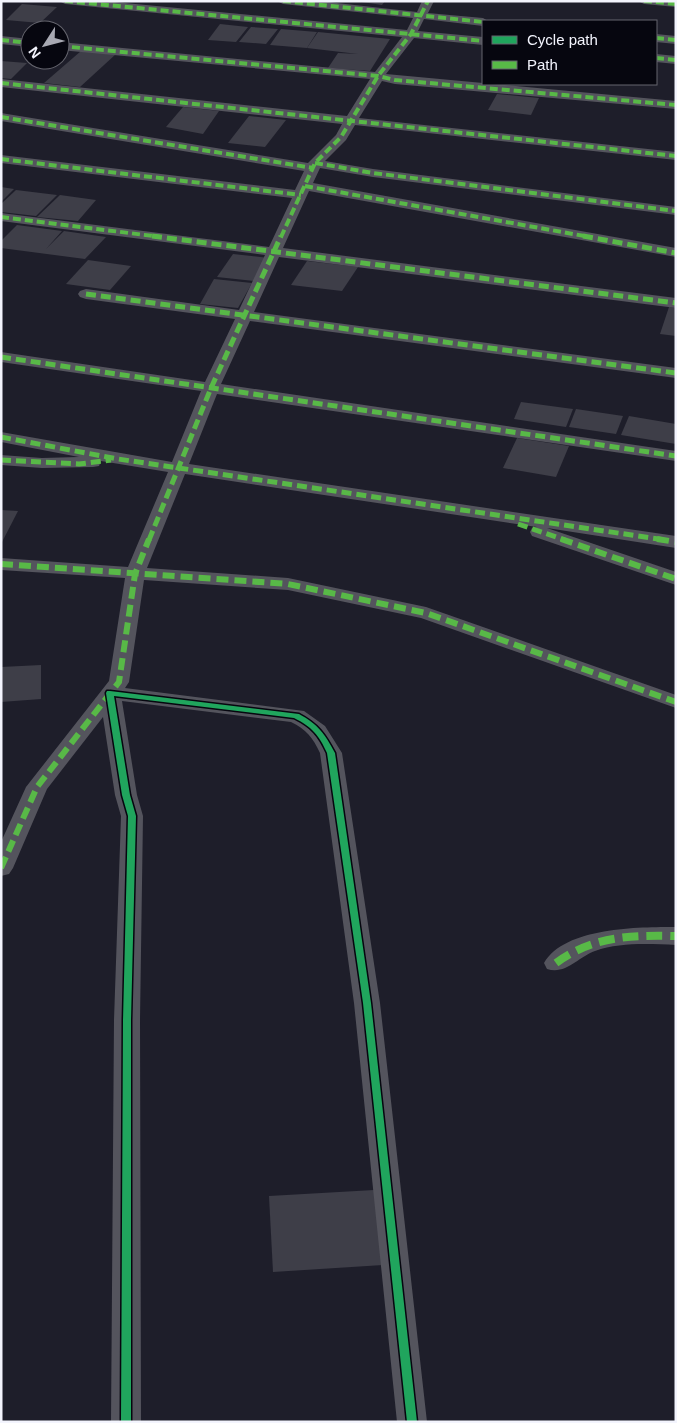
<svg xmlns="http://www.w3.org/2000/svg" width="677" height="1423" viewBox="0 0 677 1423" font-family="Arial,sans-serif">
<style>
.building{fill:#3e3e48}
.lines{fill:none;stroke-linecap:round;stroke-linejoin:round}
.street{fill:#54545d;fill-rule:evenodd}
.quiet-far3{stroke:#58b947;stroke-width:4;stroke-dasharray:8 4;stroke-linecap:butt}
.quiet-far2{stroke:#58b947;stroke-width:5;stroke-dasharray:10 5;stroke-linecap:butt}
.quiet-far1{stroke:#58b947;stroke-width:6;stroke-dasharray:12 6;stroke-linecap:butt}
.quiet{stroke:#58b947;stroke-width:8;stroke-dasharray:16 8;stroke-linecap:butt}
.cycleway-casing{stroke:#06060f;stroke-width:3}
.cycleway{fill:#20a55d;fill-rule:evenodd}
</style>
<rect width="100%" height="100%" fill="#1e1e2a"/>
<g class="building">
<polygon points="355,1 385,1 382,5"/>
<polygon points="22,4 57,7 40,23 6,20"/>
<polygon points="220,24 248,27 236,42 208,40"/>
<polygon points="251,27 278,29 266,44 239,42"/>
<polygon points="281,29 317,32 307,48 270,45"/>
<polygon points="318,32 390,39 370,71 328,68 338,53 358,54 307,48"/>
<polygon points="81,51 116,54 80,87 44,83"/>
<polygon points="1,61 27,63 11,79 1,78"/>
<polygon points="497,94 539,98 531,115 488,110"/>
<polygon points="183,107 219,111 203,134 166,127"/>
<polygon points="249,116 286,120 265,147 228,143"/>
<polygon points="1,187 14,189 1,202"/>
<polygon points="16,190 57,195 36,216 1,212 1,204"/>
<polygon points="60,195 96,200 78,221 37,217"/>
<polygon points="17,225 62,231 46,249 64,231 106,237 85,259 1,248 1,241"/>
<polygon points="233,254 269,258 254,281 217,277"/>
<polygon points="88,260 131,266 110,290 66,284"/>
<polygon points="307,261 358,267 342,291 291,285"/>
<polygon points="214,279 252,283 238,308 200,304"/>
<polygon points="669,307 676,308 676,336 660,334"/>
<polygon points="521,402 573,409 566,427 514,419"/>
<polygon points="576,409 623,416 616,434 569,427"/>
<polygon points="629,416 676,424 676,444 621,435"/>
<polygon points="517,438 569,446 556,477 503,468"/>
<polygon points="1,510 18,511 1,544"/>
<polygon points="41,665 41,699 1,702 1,667"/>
<polygon points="374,1190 383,1265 273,1272 269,1196"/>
</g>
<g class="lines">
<g class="street">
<path d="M59,1H104L407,30L413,18L283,4L277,1H319L417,12L422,1H434L428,13L483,18L488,21H483V26L424,19L418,31L483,37V45L414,38L386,74L676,101V109L395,84L382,81L359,118L676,152V160L355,125L346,140L325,161L373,169L676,207V215L373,177L320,168L313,183L676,248V257L309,191L283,248L676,298V308L279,257L254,312L676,368V378L250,321L221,384L676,451V461L217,394L189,464L676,536V548L547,528L676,572V585L532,536L530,532L532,528L537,527L185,474L147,568L288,578L426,607L676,695V708L421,618L288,590L144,580L129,682L125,688L304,711L325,726L342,753L380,1003L427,1422H397L354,1003L320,753C313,738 306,729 291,722L122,701L137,795L143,816L140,1020L141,1422H111L114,1020L121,816L115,795L103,717L47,789L13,868L9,874L1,876V842L26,787L109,681L125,578L1,570V558L128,567L168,472L101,461L99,466L93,467L42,468L1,465V455L42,458L79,457L1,442V432L172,462L201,391L1,362V352L205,382L235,319L86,299L80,297L78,294L80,291L86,289L239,310L265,255L1,221V213L269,247L292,198L1,163V155L295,190L304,171L1,121V113L308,163L336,135L342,124L1,87V79L347,116L370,79L60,50V42L375,72L402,37L65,4Z"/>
<polygon points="638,1 676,1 676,7 644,4"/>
<polygon points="656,34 676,36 676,44 656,42"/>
<polygon points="1,36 30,39 30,47 1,44"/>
<polygon points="656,54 676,56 676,64 656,62"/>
<path d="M676,927V945C650,944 620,942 595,951C578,957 566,975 547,969L544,963C565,927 639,927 676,927Z"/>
</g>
<g class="quiet-far3">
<polyline points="65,1 483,41"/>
<polyline points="283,1 483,22"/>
<polyline points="644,1 676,4"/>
<polyline points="656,38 676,40"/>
<polyline points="1,40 30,43"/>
<polyline points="60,46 378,76 395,80 676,105"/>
<polyline points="656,58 676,60"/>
<polyline points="1,83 676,156"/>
<polyline points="1,117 313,168"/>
<polyline points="1,159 301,195"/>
<polyline points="315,163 373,173 676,211"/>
<polyline points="305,186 590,237"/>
<polyline points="1,217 161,237"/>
<polyline points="281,237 315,163 341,137 378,76 411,34 428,1"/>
</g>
<g class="quiet-far2">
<polyline points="152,236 676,303"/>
<polyline points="583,236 676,253"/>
<polyline points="86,294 676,373"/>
<polyline points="1,357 676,456"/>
<polyline points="1,437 118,459 665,540"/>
<polyline points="1,460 79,464 111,460"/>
<polyline points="518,524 565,540"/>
<polyline points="149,540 211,388 281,236"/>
</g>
<g class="quiet-far1">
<polyline points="561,539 676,579"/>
<polyline points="657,539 676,542"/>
<polyline points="1,564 288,584 426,613 676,702"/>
<polyline points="1,868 37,787 119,682 135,574 149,539"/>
</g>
<path class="quiet" d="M556,963C593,936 631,935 676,936"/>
<defs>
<path id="cycleway" d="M107,691H110L299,714C318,724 325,734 335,753L371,1003L417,1422H407L363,1003L327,753C319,735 312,727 294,718L114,696L130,795L136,816L131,1020V1422H121L123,1020L128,816L122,795L106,693Z"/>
</defs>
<use href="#cycleway" class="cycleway-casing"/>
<use href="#cycleway" class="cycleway"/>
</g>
<rect width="677" height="1423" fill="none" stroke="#f3f4fd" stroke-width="5"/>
<rect x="482" y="20" width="175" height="65" fill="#06060f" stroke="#65656e"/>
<rect x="492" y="36" width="25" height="8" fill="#20a55d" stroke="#65656e"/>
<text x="527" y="45" font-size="15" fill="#f3f4fd">Cycle path</text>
<rect x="492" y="61" width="25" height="8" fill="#58b947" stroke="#65656e"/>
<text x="527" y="70" font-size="15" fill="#f3f4fd">Path</text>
<g transform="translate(45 45) rotate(234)"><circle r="24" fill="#06060f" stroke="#65656e"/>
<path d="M0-4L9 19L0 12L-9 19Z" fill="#a8a9b3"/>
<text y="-8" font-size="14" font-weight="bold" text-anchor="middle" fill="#f3f4fd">N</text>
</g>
</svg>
